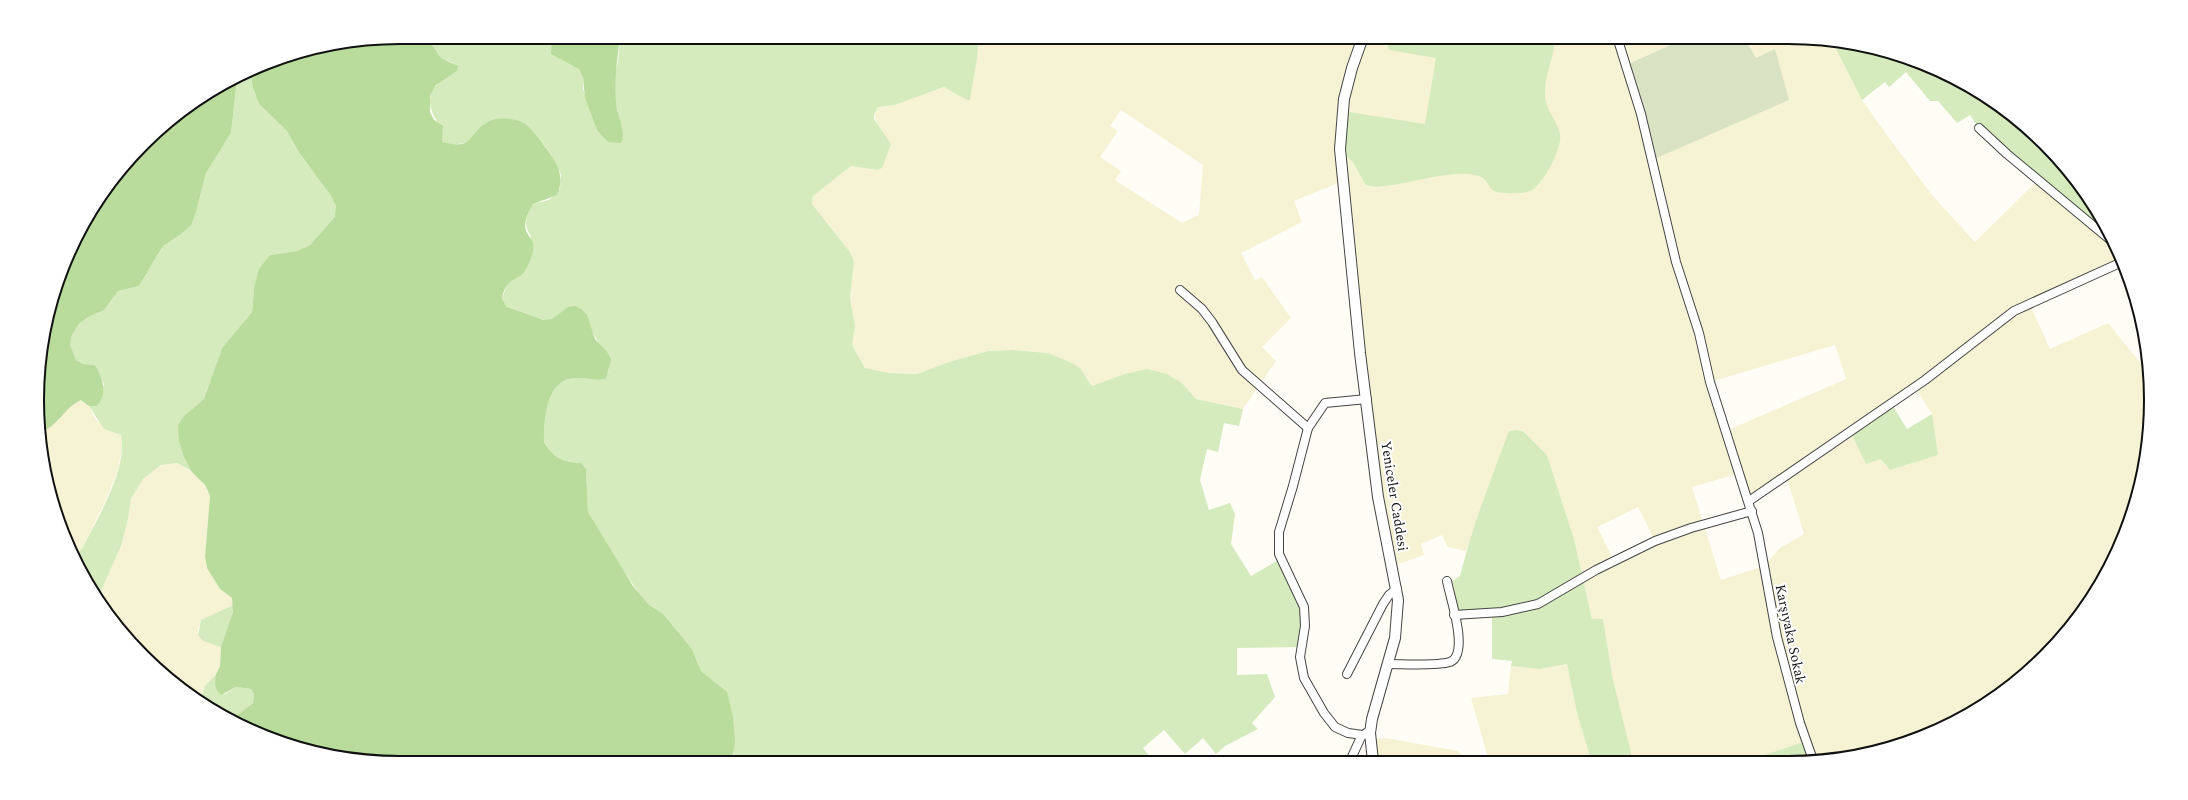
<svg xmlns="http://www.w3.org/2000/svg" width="2188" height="800" viewBox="0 0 2188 800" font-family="Spectral,serif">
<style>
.farmland{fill:#f6f3d4;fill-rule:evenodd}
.green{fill:#d5ebbd}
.forest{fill:#b9dc9c}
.cemetery{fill:#d9e3c4}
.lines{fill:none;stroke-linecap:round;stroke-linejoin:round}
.minor-casing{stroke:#444;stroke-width:10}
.tertiary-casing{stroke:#444;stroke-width:12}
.minor{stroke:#fff;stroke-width:8}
.tertiary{stroke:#fff;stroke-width:10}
.labels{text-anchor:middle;stroke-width:4;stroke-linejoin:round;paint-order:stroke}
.street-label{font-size:14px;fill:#111;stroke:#fff}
.rim{fill:none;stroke:#111;stroke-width:2}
</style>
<rect width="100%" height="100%" fill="#fffdf5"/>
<g class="farmland">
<path d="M979,37H1688L1626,65L1641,114L1775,50L1756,58L1744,37H1788L1833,43L1862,100L1889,138L1932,195L1975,242L2038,180L2114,243L2122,262L2029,303L2050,349L2108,323L2147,371L2144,374L2149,380L2150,424L2139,494L2102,582L2028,673L1948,726L1836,760H1813L1806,741L1750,760H1622L1631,757L1613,680L1603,619H1592L1574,539L1547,455L1523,431L1509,432L1466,551L1448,547L1442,535L1421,544L1424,555L1392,566L1378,497L1343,181L1294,201L1302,222L1241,253L1255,280L1262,277L1291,318L1262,347L1276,361L1243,409L1196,399L1182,383H1102L1092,386L1086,376L1072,363L1048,353L1012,350L988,351L949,362L917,374L889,373L865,368L852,344L855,326L850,298L854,262L850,252L812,204L813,196L851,166L878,170L882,168L883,161L878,125L874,115L878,107L895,105L944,87L970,100L977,59ZM1121,110L1203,165L1199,215L1182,223L1115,180L1121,171L1100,157L1118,131L1110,126ZM1835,345L1846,379L1726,431L1710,382ZM1915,387L1932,414L1937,454L1890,470L1881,459L1850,431ZM1740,473L1749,501L1786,475L1804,534L1780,548L1764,566L1721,580L1692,487ZM1638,507L1655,541L1614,561L1597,527Z"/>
<polygon points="81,400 89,406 95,419 112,432 121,435 123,444 117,473 104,504 82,549 76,554 49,494 48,488 53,481 52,470 44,435 46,430 73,404"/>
<polygon points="177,463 200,478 210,496 205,557 207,568 220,589 232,598 233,605 201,620 198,629 198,635 203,641 221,647 220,666 216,674 205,686 200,703 143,657 97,600 121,546 128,519 131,499 143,479 161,465"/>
<polygon points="1567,664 1577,713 1591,760 1489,761 1471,698 1508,694 1511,666 1539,669"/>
<polygon points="1386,738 1458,751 1468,761 1373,761 1375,739"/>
</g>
<g class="green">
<path d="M427,37H552L550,42L564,60L579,69L583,78V89L597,130L622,134L614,92V76L618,62L620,37H979L977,59L970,100H967L944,87L895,105L878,107L874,115V119L891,144L882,168L878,170L851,166L813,196L812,204L850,252L854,262L850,298L855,326L852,345L865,368L889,373L917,374L949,362L988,351L1012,350L1048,353L1072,363L1080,368L1092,386L1125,374L1147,369L1167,374L1182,383L1196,399L1243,409L1239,426L1224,423L1218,452L1207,449L1200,480L1209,510L1230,503L1235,514L1231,544L1251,576L1280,559L1303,601L1302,647L1237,648V675L1267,674L1275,697L1252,723L1258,729L1225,746L1216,754L1203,738L1185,754L1164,730L1143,748L1149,756L1143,761L732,762L734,754L717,684L701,671L692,649L643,599L617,561L588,512L586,469L581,463C564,463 552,457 544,442C544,423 545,385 569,379C580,377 594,379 606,379L609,368L608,353L601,347L592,331L560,315L552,320H544L507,307L502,299L507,284L526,269L531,236C522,225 527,215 533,204L549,200L560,189L561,174L555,162L546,147L528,126L522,123L500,119L482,127L469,142L453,145L442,142L441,135L443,131C433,117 422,99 438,84C447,75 449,76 453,63L441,58Z"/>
<path d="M1385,37H1555C1555,56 1544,75 1545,94C1545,110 1557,119 1560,134C1563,146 1544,183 1532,190C1523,195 1506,193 1496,192C1488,189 1488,179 1479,176C1447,166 1383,195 1365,184L1353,162L1341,152L1342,111L1425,124L1436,58L1389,50Z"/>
<polygon points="1833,43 1882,49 1948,74 2009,112 2061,160 2102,218 2114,243 1979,128 1970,115 1957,123 1938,101 1930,101 1906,72 1889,87 1885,82 1862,100"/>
<path d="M250,72L253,88L259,104L287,131L298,151L331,196L336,206V217L310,245L297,251L270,255L254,288L252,312L222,348L204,399L184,416V457L191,471L177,463L161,465L143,479L131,499L128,519L121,546L97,600L76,554L82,549C97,519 128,469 121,435L104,429L89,406H97L104,384L95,365L83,364L76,360L70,344L72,335L79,324L88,317L103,310L118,291L139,286L163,246L180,235L196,212L206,173L231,133L237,80Z"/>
<polygon points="1891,403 1907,429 1932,414 1938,455 1890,470 1881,459 1866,464 1850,431"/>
<polygon points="39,430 46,430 45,444 53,481 48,488"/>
<path d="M1516,430L1523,431L1547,455L1574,539L1592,619H1603L1613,680L1632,757L1622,760H1591L1577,713L1567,664L1539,669L1511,666L1512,661L1492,659V613L1454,615L1448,584L1460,576C1472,527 1491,479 1509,431Z"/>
<path d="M233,605C234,620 226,634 221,647L203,641L198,635L201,620Z"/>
<polygon points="216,674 217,691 225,694 236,687 251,689 254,694 253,703 233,718 200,703 205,686"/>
<polygon points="1806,741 1813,760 1750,760"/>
</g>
<g class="forest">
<path d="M400,37H427L441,58L458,66L457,71L436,85L430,96V112L434,120L443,126L442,142C476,151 467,133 488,122C497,116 521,118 529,127C537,136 546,147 553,158C561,170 563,183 557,195L533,204C529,212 523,221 526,231C530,239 535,241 533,251C532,256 529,264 526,269C518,283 506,275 502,299L507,307L544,320L552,319L568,307L575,306L581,309L587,315L595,339L608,353L611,360L606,379C594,381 581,376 569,379C545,385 544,423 544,442C552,457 564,463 581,463L586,469L588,512L633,586L649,605L663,614L692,649L701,671L727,692L733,717L735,742L732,762L400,763L306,751L233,718L253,703L254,694L251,689L236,687L221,695L217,691L215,684L216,674L220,666L221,647L233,612L232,598L220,589L207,568L205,557L210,496L205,485L191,471L184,457L179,441L178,425L184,416L204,399L222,348L252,312L254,288L259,269L270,255L297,251L310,245L335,217L336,206L331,196L298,151L287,131L259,104L253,88L250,72L261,65L329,44Z"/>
<path d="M552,37H620C617,62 613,84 617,109C619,118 626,136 621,143L608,142L597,130L585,98L583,78L579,69L551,54Z"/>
<path d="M237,80L231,133L206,173L196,212L191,225L180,235L163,246L139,286L118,291L104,310L88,317L79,324L72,335L70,344L76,360L83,364L95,365C103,379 108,393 97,406H89L81,400C65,407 58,426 41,432C35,425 37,404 41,396L40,353L75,239L112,179L160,127Z"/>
</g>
<polygon class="cemetery" points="1688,37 1744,37 1756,58 1775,49 1789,100 1652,160 1626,65"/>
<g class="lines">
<defs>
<g id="minor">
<polyline points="1617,37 1641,114 1676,262 1699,333 1710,382 1758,533 1777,637 1800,723 1813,760"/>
<polyline points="1979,128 2007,154 2114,243"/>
<polyline points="1180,290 1202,309 1212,322 1242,370 1308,428 1325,403 1367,399"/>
<polyline points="1308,428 1293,486 1279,532 1279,554 1304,607 1305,626 1300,657 1304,678 1324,713 1335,727 1348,733 1363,735"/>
<polyline points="1749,501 1925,380 2014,311 2122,262"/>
<polyline points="1454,615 1502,612 1538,604 1596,570 1655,541 1691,528 1752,511"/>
<path d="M1388,664C1403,664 1437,666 1450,662C1470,654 1450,598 1447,581"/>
<polyline points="1347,674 1383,604 1389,595 1397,589"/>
<polyline points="1350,761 1361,737 1366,733"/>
</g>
<polyline id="tertiary" points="1363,37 1352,68 1344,99 1340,149 1360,353 1378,497 1398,600 1395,638 1372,719 1370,733 1373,761"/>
</defs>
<use href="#minor" class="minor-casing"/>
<use href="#tertiary" class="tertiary-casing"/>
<use href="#minor" class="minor"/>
<use href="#tertiary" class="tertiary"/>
</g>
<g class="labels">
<g class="street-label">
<text transform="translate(1395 496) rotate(81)" y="5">Yeniceler Caddesi</text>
<text transform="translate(1791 634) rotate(78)" y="5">Karşıyaka Sokak</text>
</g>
</g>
<path d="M0 0H2188V800H0ZM400 44H1788A356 356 0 0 1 2144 400V400A356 356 0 0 1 1788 756H400A356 356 0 0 1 44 400V400A356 356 0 0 1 400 44Z" fill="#fff" fill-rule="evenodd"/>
<path class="rim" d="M400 44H1788A356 356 0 0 1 2144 400V400A356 356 0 0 1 1788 756H400A356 356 0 0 1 44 400V400A356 356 0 0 1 400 44Z"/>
</svg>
